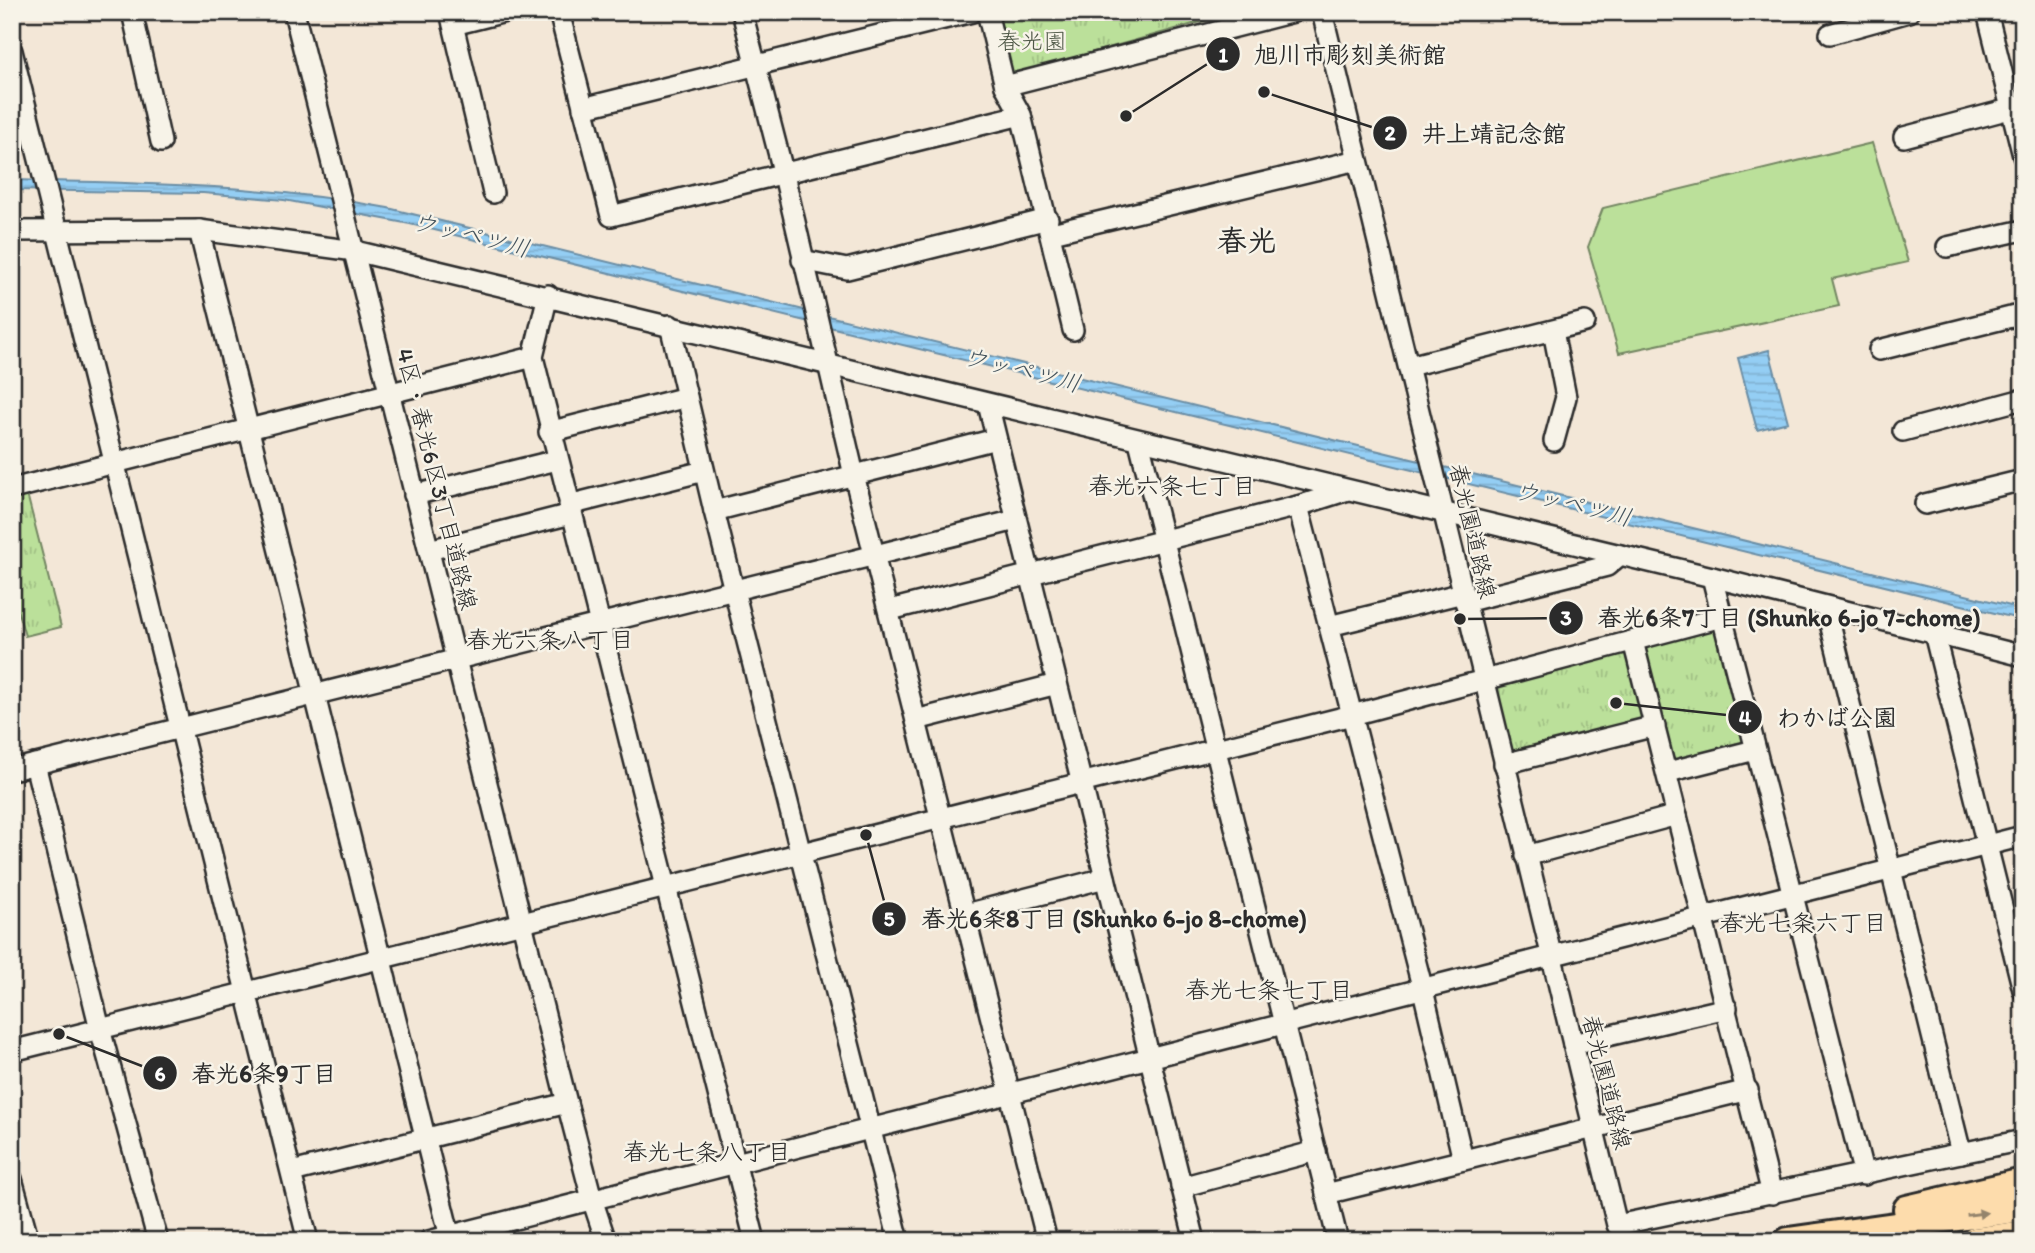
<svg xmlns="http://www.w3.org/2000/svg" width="2035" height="1253" viewBox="0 0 2035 1253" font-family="Itim,'Klee One',sans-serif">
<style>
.grass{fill:url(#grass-tufts);stroke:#738662;stroke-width:2}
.garden{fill:#bbe09a;stroke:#738662;stroke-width:2}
.water{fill:url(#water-rules);stroke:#6a8da4;stroke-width:2}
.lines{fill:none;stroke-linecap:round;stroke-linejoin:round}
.minor-casing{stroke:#2b2b2b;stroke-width:24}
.highway-casing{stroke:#2b2b2b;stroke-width:32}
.minor{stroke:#f7f3e8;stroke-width:19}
.highway{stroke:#fddcac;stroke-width:26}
.oneway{fill:#94846c}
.labels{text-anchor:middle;stroke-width:5;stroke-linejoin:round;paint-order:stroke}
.park-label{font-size:23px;fill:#4f5847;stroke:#f7f3e8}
.street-label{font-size:23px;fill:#2b2b2b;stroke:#f7f3e8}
.water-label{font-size:24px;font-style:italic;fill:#45545d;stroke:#f7f3e8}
.neighbourhood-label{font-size:24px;fill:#2b2b2b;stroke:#f7f3e8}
.district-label{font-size:30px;font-weight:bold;fill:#2b2b2b;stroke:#f7f3e8}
.leader{fill:none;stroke:#2b2b2b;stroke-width:2.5}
.callout-dot{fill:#2b2b2b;stroke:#f7f3e8;stroke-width:2.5}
.mark-label{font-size:21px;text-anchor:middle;font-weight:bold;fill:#fff}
.callout-label{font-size:24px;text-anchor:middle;font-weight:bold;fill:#2b2b2b;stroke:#f7f3e8;stroke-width:5;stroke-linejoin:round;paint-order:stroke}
</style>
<defs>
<pattern id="grass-tufts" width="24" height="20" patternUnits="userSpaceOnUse" patternTransform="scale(1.75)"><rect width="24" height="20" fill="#bbe09a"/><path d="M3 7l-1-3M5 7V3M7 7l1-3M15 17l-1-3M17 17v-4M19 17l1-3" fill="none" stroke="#a1c085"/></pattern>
<pattern id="water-rules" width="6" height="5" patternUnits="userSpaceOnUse" patternTransform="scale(1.75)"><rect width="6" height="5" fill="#94cef4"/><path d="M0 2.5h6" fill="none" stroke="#80b1d1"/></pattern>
</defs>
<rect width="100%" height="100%" fill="#f3e7d7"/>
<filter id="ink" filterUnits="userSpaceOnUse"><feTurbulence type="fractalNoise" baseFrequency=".0143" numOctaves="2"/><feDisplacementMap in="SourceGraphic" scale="14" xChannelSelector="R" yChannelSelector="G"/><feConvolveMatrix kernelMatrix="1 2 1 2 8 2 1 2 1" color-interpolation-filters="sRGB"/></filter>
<g filter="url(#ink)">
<g class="grass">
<polygon points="996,12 1236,12 1012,75"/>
<polygon points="27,494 61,627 25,636 15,602 12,602 12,497"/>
<polygon points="1722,617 1755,750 1668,772 1655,727 1504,764 1483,680"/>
</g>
<polygon class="garden" points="1872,143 1908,262 1832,279 1839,306 1619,353 1588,247 1603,208"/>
<g class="water">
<path d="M12,180C141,183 261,184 388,208L2023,609V620L410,224L284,200L203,193L12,190Z"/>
<polygon points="1769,350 1788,422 1757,430 1738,358"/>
</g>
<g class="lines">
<defs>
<g id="minor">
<polyline points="132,12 161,142"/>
<polyline points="294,12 567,1103 592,1199 606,1241"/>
<polyline points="450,12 493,193"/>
<polyline points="559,12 611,216 1021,115"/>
<polyline points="742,12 784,175 854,475 1047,1241"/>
<polyline points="987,12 1005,86 1021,115 1073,330"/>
<polyline points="1322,12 1617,1225 2023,1140"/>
<polyline points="1987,12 2023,156"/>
<polyline points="453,25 505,12"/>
<polyline points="1830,34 1909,12"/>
<polyline points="12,51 308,1241"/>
<polyline points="1005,86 1294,12"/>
<polyline points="583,108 972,12"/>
<polyline points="1904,137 2021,106"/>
<polyline points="199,230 451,1241"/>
<polyline points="12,231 199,230 355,251 1712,577 2023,656"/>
<polyline points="1052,233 1357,160"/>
<polyline points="1947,247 2023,230"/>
<polyline points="802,260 847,269 1048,219"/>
<polyline points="548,295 533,357 755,1241"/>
<polyline points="670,325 714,511 899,1241"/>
<polyline points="1553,331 1566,397 1554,441"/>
<polyline points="1879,350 2023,314"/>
<polyline points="1409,366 1585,322"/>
<polyline points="988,404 1195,1241"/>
<polyline points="1903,431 2023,399"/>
<polyline points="549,432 687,397"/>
<polyline points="1139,441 1338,1241"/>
<polyline points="12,489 533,357"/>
<polyline points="414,495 557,460"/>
<polyline points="1925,504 2023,480"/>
<polyline points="569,505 704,471"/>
<polyline points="1298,506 1423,990 1463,1160"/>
<polyline points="714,511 996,439"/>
<polyline points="429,550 571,514"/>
<polyline points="1712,577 1864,1175"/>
<polyline points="1465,602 1607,566 1620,555"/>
<polyline points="1826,607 1961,1153"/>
<polyline points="890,610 1298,506 1345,491"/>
<polyline points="1329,626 1463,593"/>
<polyline points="1934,633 2023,990"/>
<polyline points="1633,641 1772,1194"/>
<polyline points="916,720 1057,684"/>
<polyline points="35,764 100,1029 158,1241"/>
<polyline points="1504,764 1655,726"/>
<polyline points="12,770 1016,520"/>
<polyline points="1668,772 1755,750"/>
<polyline points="1526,856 1677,815"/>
<polyline points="966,914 1105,878"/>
<polyline points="1573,1044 1727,1008"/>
<polyline points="12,1051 1352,715 1722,617"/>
<polyline points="292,1172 567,1103"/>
<polyline points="12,1179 29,1241"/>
<polyline points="1181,1187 1316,1151"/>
<polyline points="1326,1194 1748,1090"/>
<polyline points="429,1241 2023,836"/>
</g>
<g id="highway">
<polyline points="1907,1209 2023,1182"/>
<polyline points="1788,1241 2023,1208"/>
<polyline points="1974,1241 2023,1234"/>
</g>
</defs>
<use href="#minor" class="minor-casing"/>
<use href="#highway" class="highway-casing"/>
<use href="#minor" class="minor"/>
<use href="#highway" class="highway"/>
</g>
<defs><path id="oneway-solid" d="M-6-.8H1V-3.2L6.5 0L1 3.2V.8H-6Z" transform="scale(1.75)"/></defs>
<use class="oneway" href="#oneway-solid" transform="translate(1977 1214) rotate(-8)"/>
</g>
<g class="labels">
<g class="park-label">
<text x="1032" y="49">春光園</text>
</g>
<g class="street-label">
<text transform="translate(437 479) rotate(76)" y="8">4区・春光6区3丁目道路線</text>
<text transform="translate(1473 531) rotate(77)" y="8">春光園道路線</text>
<text transform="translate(1607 1082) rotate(76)" y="8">春光園道路線</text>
</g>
<g class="water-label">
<text transform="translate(471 235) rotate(14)" y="8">ウッペツ川</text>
<text transform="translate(1022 370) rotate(14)" y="8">ウッペツ川</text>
<text transform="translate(1573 504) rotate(14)" y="8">ウッペツ川</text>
</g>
<g class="neighbourhood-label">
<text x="1172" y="494">春光六条七丁目</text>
<text x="550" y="648">春光六条八丁目</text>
<text x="1803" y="931">春光七条六丁目</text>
<text x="1269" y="998">春光七条七丁目</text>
<text x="707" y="1160">春光七条八丁目</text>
</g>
<g class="district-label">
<text x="1247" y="251">春光</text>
</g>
</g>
<path class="leader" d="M1126 116L1223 54M1264 92L1390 133M1460 619L1566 618M1616 703L1745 717M866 835L889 919M59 1034L160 1073"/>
<g class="callout-dot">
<circle cx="1126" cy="116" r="7"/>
<circle cx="1264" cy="92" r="7"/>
<circle cx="1460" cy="619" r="7"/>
<circle cx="1616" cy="703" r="7"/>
<circle cx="866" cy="835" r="7"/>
<circle cx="59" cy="1034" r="7"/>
<circle cx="1223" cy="54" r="18"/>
<circle cx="1390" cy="133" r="18"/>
<circle cx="1566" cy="618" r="18"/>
<circle cx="1745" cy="717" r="18"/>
<circle cx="889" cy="919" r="18"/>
<circle cx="160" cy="1073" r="18"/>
</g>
<g class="mark-label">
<text x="1223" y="62">1</text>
<text x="1390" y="140">2</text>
<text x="1566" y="625">3</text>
<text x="1745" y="725">4</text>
<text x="889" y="926">5</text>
<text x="160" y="1081">6</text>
</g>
<g class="callout-label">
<text x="1350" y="63">旭川市彫刻美術館</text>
<text x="1494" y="142">井上靖記念館</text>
<text x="1789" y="626">春光6条7丁目 (Shunko 6-jo 7-chome)</text>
<text x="1837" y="726">わかば公園</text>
<text x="1114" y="927">春光6条8丁目 (Shunko 6-jo 8-chome)</text>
<text x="264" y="1082">春光6条9丁目</text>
</g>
<rect width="2035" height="1253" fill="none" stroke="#f7f3e8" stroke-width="42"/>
<rect x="21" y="21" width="1993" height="1211" fill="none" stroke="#2b2b2b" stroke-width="2.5" filter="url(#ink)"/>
</svg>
